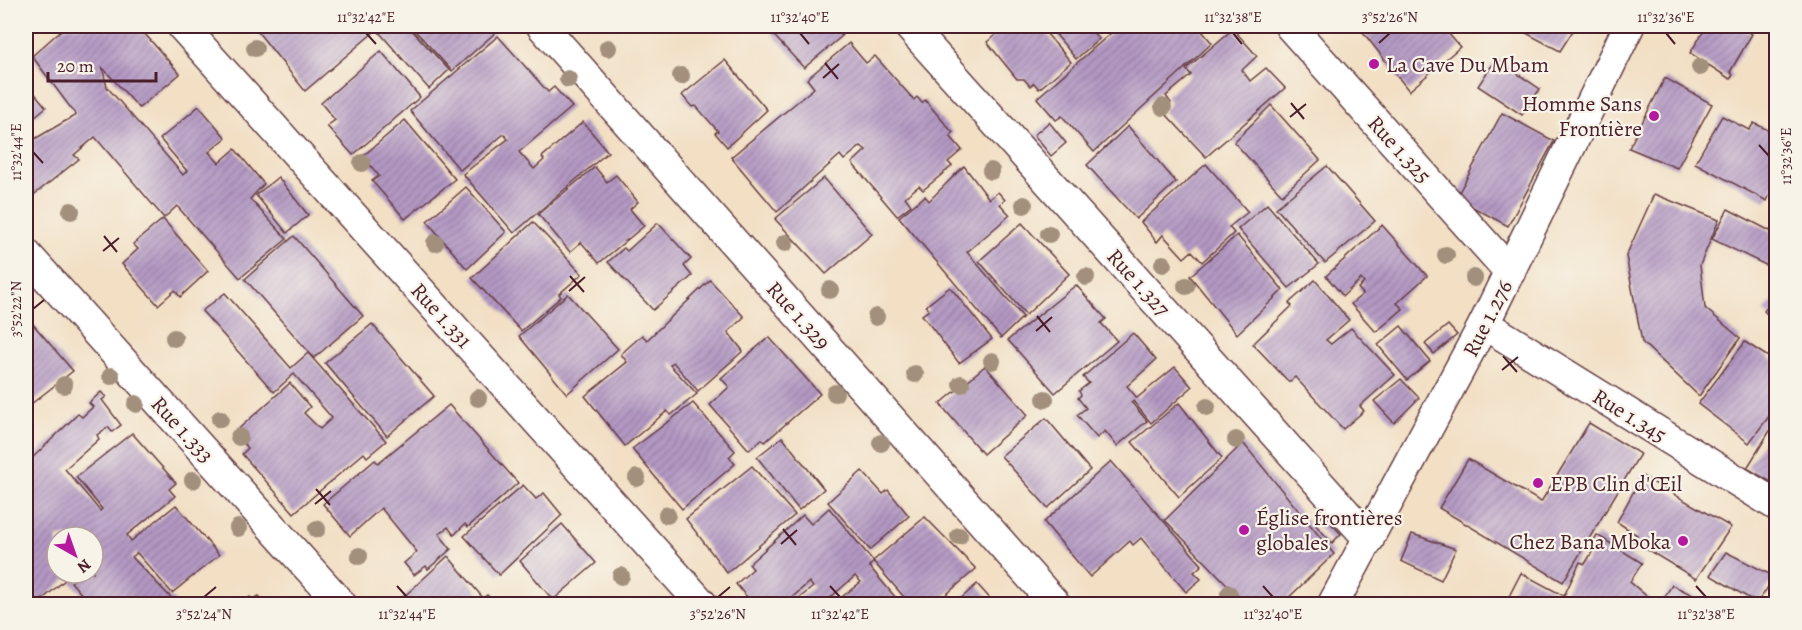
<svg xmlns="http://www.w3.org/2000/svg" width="1802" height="630" viewBox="0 0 1802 630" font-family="Alegreya,serif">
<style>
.building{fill:url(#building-hatch)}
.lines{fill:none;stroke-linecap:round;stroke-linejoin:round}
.street-casing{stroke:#633c42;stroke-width:33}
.street{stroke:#fff;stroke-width:30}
.tree{fill:#a2907c}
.ticks{fill:none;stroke:#4a1f2b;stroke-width:2}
.poi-dot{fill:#b5179e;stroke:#f7f3e8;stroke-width:2}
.labels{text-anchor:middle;stroke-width:4.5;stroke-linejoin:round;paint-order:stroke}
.poi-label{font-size:22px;fill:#4a1f2b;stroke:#f7f3e8;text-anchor:start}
.street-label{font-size:22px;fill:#4a1f2b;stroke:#f7f3e8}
.neatline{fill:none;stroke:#4a1f2b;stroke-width:2}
.ticks-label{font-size:15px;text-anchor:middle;fill:#4a1f2b}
</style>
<defs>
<pattern id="building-hatch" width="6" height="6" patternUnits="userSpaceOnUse" patternTransform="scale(1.5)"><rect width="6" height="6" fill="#b499c4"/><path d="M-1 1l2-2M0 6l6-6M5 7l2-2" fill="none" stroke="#947c9f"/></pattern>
</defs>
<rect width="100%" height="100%" fill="#f7f3e8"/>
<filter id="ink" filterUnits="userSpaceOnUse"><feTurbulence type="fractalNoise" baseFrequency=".0167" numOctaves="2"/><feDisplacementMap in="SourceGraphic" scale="12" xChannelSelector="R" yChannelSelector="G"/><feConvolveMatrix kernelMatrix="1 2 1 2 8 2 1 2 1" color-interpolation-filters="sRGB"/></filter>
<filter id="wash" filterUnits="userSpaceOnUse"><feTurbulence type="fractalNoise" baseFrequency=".008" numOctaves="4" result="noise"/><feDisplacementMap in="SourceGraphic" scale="24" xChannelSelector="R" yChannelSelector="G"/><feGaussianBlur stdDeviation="1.35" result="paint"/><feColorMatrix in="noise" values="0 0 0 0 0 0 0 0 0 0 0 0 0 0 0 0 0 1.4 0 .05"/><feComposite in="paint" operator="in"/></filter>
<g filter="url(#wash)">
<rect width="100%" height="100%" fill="#f2dfc4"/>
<g id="blocks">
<g class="building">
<polygon points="66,26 135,26 142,34 144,33 180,74 139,108 102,67 107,87 183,175 187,171 160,139 199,106 226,138 209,152 219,163 235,149 264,184 250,199 287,239 240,278 177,206 164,218 95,137 74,155 79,159 26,201 26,144 76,115 32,56"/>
<polygon points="265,26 381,26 305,91 258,32"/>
<polygon points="386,26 408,26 449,70 429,89 379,32"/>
<polygon points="411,26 488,26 495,33 452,71"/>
<polygon points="765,26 833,26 842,36 804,68"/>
<polygon points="1006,26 1040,26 1071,62 1039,89 1034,83 1030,86 1024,79 1017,79 987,42"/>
<polygon points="1049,26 1087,26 1099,39 1076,59"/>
<polygon points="1119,26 1204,26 1206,27 1202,31 1212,43 1094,152 1062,116 1056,120 1037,98"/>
<polygon points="1360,26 1442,26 1460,47 1409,91 1359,27"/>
<polygon points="1513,26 1576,26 1560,51"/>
<polygon points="1707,26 1738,26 1752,34 1730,72 1733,75 1730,79 1690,53"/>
<polygon points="1233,29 1257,56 1242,70 1250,81 1266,68 1285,88 1206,157 1163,111 1171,103 1166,96 1191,75 1186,69"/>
<polygon points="498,36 548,92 554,87 572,107 519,152 534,169 544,160 542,157 583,122 608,152 514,233 463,174 508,139 504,134 460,170 410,111"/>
<polygon points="849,43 866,63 875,56 914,100 917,97 922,103 925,100 953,133 950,136 962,150 948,162 952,166 923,190 919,186 905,197 911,205 897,216 852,163 866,150 861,146 844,160 840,155 777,212 731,157 814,88 807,79"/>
<polygon points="381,51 420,97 353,155 327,126 335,120 321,103"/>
<polygon points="1496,59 1540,89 1522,115 1478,86"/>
<polygon points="725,60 767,110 727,147 715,133 718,131 696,106 692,107 682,95"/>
<polygon points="1665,78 1712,104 1677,168 1629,148"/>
<polygon points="26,83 46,107 26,124"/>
<polygon points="1271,105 1320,160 1282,195 1234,142"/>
<polygon points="1502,113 1554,141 1508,226 1456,198"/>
<polygon points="1722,116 1749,130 1754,123 1776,134 1776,180 1767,201 1695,163"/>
<polygon points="405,120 455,179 405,219 372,181 379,176 363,156"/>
<polygon points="1049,122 1066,143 1051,156 1034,135"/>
<polygon points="1128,126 1176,182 1136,219 1087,165"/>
<polygon points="1206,164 1248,212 1229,227 1234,233 1202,262 1192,251 1184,258 1163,235 1157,242 1141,222"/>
<polygon points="964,166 989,199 998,192 1005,200 1000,204 1010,215 967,252 1023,317 1001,338 899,217 925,196 929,201"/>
<polygon points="1327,166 1375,221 1325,263 1276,208"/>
<polygon points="595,167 607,182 616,175 638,202 630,209 644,226 599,263 581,242 570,252 538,214"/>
<polygon points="278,177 308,215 287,233 256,195"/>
<polygon points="824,178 872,234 826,274 775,219"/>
<polygon points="466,187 506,232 467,269 427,221"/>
<polygon points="1654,194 1719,220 1700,265 1705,308 1740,338 1699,396 1642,342 1626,256"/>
<polygon points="1267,204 1319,264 1289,288 1238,229"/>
<polygon points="1728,209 1776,234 1776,270 1712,239"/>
<polygon points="163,219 208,271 180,297 175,290 158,305 122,264 138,249 133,244"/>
<polygon points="533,222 582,274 559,294 561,297 521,331 472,278"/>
<polygon points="658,223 691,259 684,266 692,276 653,310 608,262 624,248 627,251"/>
<polygon points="1022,223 1069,274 1026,315 979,261"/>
<polygon points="1382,225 1427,276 1397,303 1403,309 1376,332 1351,304 1363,294 1358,288 1364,283 1361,279 1343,296 1326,276"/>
<polygon points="1237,235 1283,290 1237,334 1190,276"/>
<polygon points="294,236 363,316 314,358 245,279"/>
<polygon points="710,280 744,317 728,332 743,351 698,391 673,362 670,365 697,394 671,415 667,411 625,446 585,396 627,362 621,354 642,335 647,340"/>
<polygon points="1315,280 1349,320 1326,340 1331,344 1351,328 1395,375 1360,406 1364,411 1343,429 1295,377 1289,382 1253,344 1292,306 1289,303"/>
<polygon points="1076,285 1106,319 1101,323 1117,341 1055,393 1008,340"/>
<polygon points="950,287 992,339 959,363 922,315 929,310 926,306"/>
<polygon points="225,293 291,368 308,353 386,441 367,457 364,453 294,513 242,454 248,448 234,433 290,383 310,407 304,413 320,429 332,418 294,374 274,392 202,311"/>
<polygon points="568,294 618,349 567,394 519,336"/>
<polygon points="1776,298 1776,323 1764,311"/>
<polygon points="26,316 73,371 26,408"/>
<polygon points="372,324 434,396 387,436 325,363"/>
<polygon points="1448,325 1457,335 1434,354 1425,344"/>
<polygon points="1401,326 1430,361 1407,380 1378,345"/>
<polygon points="1133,333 1156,360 1127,386 1137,398 1175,367 1192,387 1151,423 1133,401 1131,402 1147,421 1117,446 1105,431 1097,438 1077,415 1086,408 1078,398 1081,395 1079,391 1089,383 1083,377"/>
<polygon points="769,337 820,394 765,442 762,439 749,450 710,405 729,387 721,378"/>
<polygon points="1745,342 1776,362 1776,407 1749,443 1698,404"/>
<polygon points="985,366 1028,415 983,454 940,404"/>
<polygon points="1401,379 1419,398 1394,423 1374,401"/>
<polygon points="101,392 106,397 102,400 121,425 112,432 108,427 97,435 99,439 65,469 100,511 102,509 76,477 132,433 176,483 169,489 175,496 127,535 131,541 176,505 219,555 172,593 137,553 132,557 177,604 90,604 71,582 82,573 93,573 93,537 57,537 57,573 73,573 37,604 26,603 26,464 78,414 82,417 93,407 89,403"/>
<polygon points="693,403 735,451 729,457 735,464 682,509 632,449"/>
<polygon points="1179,403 1222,458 1179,497 1132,442"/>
<polygon points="449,405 518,483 468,527 465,524 454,535 448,527 439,534 451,549 428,569 426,566 414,575 404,563 417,552 381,508 350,536 323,504 375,460 378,463"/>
<polygon points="1046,418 1090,470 1048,508 1001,456"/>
<polygon points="1776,421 1776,485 1747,468"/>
<polygon points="1589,423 1640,454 1563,582 1439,508 1468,459 1541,502"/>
<polygon points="782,437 824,489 799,510 757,457"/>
<polygon points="1243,443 1334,554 1282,604 1246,604 1165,520"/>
<polygon points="1111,461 1202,565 1194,572 1201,579 1186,592 1141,538 1133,545 1130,541 1090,577 1044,522"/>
<polygon points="752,466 795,515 727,573 686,519"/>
<polygon points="862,471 883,494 888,490 909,516 870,550 828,502"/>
<polygon points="1642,476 1731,527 1696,579 1633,541 1637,535 1617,522"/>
<polygon points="523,485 536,499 544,493 562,515 499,575 464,536"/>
<polygon points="829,508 874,562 869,566 901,604 833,604 861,582 855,576 823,604 792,604 813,587 809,582 785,604 753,604 736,584 753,569 749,564 803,515 811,524"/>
<polygon points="1323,515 1341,534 1332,543 1314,523"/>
<polygon points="925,517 976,569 935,604 910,604 873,561"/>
<polygon points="562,524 596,563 553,600 520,561"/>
<polygon points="1412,534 1456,549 1441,580 1401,561"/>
<polygon points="1597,535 1642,563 1630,582 1650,599 1647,604 1505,604 1521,573 1564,596 1580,562 1585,564 1594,549 1590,546"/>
<polygon points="1726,552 1775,577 1757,603 1710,575"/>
<polygon points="448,556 483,598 487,595 496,604 400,604 398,602"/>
<polygon points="977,584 995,604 955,604"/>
<polygon points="1672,585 1701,599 1703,596 1716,604 1660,604"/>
<polygon points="259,596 267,604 241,604 250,597 252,600"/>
</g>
</g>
</g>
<g filter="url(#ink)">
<use href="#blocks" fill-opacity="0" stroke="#633c42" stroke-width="1.5"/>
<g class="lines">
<defs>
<g id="street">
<polyline points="182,26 702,604"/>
<polyline points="542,26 1055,604"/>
<polyline points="909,26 1369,539"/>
<polyline points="1290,26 1510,272"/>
<polyline points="26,254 341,604"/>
<polyline points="1484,324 1776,505"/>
<polyline points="1333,604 1484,324 1629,26"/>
</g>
</defs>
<use href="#street" class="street-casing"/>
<use href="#street" class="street"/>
</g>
<g class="tree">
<circle cx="255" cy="48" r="9"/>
<circle cx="608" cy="48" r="9"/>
<circle cx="1700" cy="67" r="9"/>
<circle cx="681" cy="76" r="9"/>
<circle cx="568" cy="79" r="9"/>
<circle cx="1163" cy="107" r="9"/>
<circle cx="362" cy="163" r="9"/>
<circle cx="991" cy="171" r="9"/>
<circle cx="1024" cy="205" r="9"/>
<circle cx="71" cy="211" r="9"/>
<circle cx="1049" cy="234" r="9"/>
<circle cx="435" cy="243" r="9"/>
<circle cx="785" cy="243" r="9"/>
<circle cx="1446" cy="255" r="9"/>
<circle cx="1163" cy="264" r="9"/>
<circle cx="1086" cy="277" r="9"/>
<circle cx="1474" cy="278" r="9"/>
<circle cx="1186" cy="286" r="9"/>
<circle cx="830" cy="290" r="9"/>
<circle cx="876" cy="317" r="9"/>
<circle cx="174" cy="338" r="9"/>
<circle cx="992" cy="361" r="9"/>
<circle cx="915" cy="374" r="9"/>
<circle cx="111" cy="376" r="9"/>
<circle cx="961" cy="384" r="9"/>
<circle cx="64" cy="385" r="9"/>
<circle cx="835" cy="393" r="9"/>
<circle cx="478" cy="398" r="9"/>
<circle cx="1045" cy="399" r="9"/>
<circle cx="136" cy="404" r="9"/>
<circle cx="1207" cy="407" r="9"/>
<circle cx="220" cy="419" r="9"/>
<circle cx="239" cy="437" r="9"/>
<circle cx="1236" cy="440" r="9"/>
<circle cx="881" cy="443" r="9"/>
<circle cx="637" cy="478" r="9"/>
<circle cx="193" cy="480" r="9"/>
<circle cx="667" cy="515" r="9"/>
<circle cx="238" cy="528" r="9"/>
<circle cx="317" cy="529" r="9"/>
<circle cx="959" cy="536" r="9"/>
<circle cx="359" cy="556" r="9"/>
<circle cx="621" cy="576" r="9"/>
<circle cx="1229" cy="594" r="9"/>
</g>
</g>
<path class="ticks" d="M366,33L376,44M800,33L809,44M1233,33L1242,44M1666,33L1675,44M1379,43L1390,33M825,63L838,79M823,78L839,64M1291,103L1304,119M1290,117L1306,104M1759,145L1769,156M33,152L43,163M104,236L117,252M103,251L119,238M570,276L584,292M569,291L585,277M33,309L44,300M1037,316L1050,332M1036,331L1052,317M1503,356L1517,372M1502,370L1518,357M316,489L330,505M315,504L331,491M783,529L796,545M781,544L797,530M397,586L407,597M830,586L840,597M1263,586L1273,597M1696,586L1706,597M204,597L216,587M718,597L730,587"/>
<g class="poi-dot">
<circle cx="1374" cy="64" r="6"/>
<circle cx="1654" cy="116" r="6"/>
<circle cx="1538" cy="483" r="6"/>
<circle cx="1244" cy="530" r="6"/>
<circle cx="1683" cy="541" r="6"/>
</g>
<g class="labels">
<g class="poi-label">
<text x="1386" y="72">La Cave Du Mbam</text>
<text x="1642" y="111" text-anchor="end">Homme Sans<tspan x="1642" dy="25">Frontière</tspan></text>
<text x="1550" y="491">EPB Clin d'Œil</text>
<text x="1256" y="525">Église frontières<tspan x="1256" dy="25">globales</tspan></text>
<text x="1671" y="549" text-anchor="end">Chez Bana Mboka</text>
</g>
<g class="street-label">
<text transform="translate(1400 149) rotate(48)" y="8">Rue 1.325</text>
<text transform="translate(1139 282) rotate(48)" y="8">Rue 1.327</text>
<text transform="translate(442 315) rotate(48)" y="8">Rue 1.331</text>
<text transform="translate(799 315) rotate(48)" y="8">Rue 1.329</text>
<text transform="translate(1487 318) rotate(-63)" y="8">Rue 1.276</text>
<text transform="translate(1630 415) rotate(32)" y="8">Rue 1.345</text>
<text transform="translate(183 429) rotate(48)" y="8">Rue 1.333</text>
</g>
</g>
<rect width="1802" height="630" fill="none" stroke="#f7f3e8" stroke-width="66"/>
<g transform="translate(75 555) rotate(140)"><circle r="28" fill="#f7f3e8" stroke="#b29e9c" stroke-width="1.5"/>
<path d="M0-4.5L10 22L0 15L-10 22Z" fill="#b5179e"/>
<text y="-9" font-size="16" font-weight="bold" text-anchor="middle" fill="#4a1f2b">N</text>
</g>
<path d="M48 72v9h108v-9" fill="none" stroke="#4a1f2b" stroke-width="3"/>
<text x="57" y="72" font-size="18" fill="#4a1f2b" stroke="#f7f3e8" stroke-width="4.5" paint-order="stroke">20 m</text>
<rect x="33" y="33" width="1736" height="564" class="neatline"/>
<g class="ticks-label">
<text x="366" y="22">11°32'42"E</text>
<text x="800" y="22">11°32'40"E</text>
<text x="1233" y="22">11°32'38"E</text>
<text x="1390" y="22">3°52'26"N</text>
<text x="1666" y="22">11°32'36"E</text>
<text transform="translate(16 152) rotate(-90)" y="5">11°32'44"E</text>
<text transform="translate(1786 156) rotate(-90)" y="5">11°32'36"E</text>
<text transform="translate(16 309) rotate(-90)" y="5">3°52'22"N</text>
<text x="204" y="619">3°52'24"N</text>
<text x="407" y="619">11°32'44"E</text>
<text x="718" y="619">3°52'26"N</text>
<text x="840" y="619">11°32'42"E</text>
<text x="1273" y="619">11°32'40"E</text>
<text x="1706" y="619">11°32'38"E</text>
</g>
</svg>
